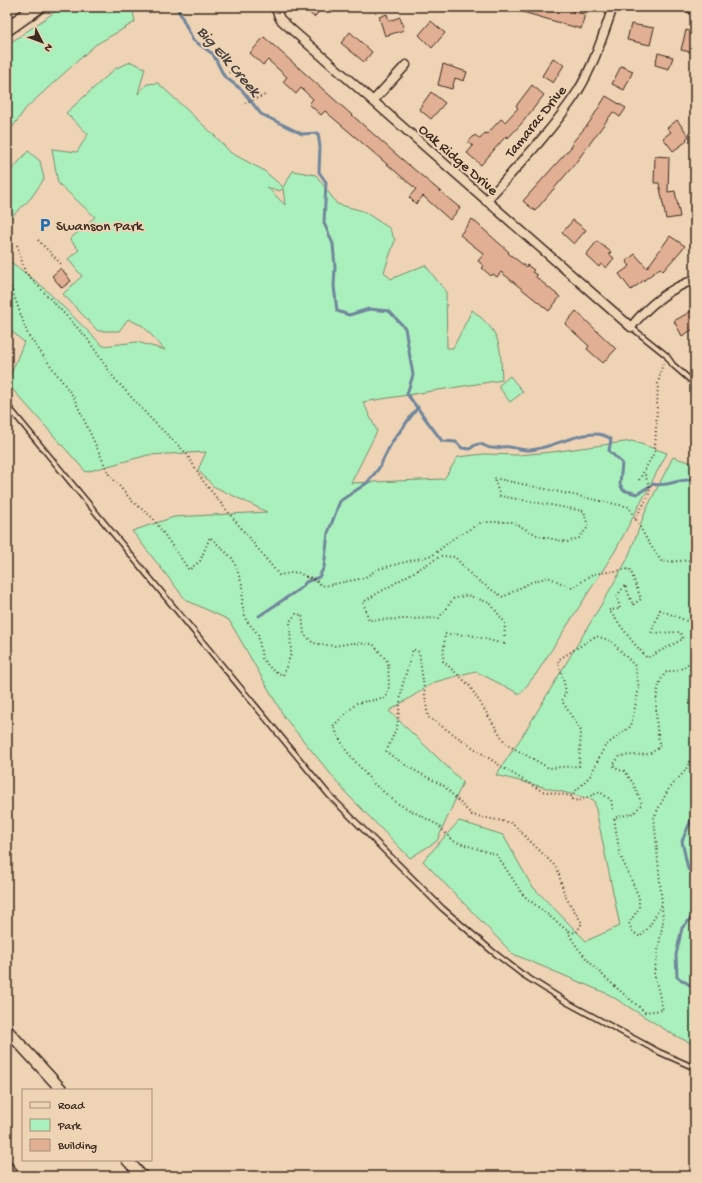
<svg xmlns="http://www.w3.org/2000/svg" width="702" height="1183" viewBox="0 0 702 1183" font-family="'Gochi Hand',sans-serif">
<style>
.green{fill:#aaf0bc;stroke:#728d6d;fill-rule:evenodd}
.lines{fill:none;stroke-linecap:round;stroke-linejoin:round}
.stream{stroke:#70869c;stroke-width:3}
.building{fill:#e1af93;stroke:#3b2a1e}
.service-casing{stroke:#3b2a1e;stroke-width:7}
.minor-casing{stroke:#3b2a1e;stroke-width:11}
.tertiary-casing{stroke:#3b2a1e;stroke-width:13}
.primary-casing{stroke:#3b2a1e;stroke-width:16}
.path{stroke:#3b2a1e;stroke-width:2;stroke-dasharray:1 3;stroke-linecap:butt}
.service{stroke:#eed3b5;stroke-width:4}
.minor{stroke:#eed3b5;stroke-width:8}
.tertiary{stroke:#eed3b5;stroke-width:10}
.primary{stroke:#eed3b5;stroke-width:13}
.labels{text-anchor:middle;stroke-width:4;stroke-linejoin:round;paint-order:stroke}
.street-label{font-size:15px;fill:#3b2a1e;stroke:#eed3b5}
.poi-label{font-size:15px;fill:#3b2a1e;stroke:#eed3b5;text-anchor:start}
.water-label{font-size:16px;font-style:italic;fill:#48413e;stroke:#eed3b5}
</style>
<rect width="100%" height="100%" fill="#eed3b5"/>
<filter id="ink" filterUnits="userSpaceOnUse"><feTurbulence type="fractalNoise" baseFrequency=".025" numOctaves="2"/><feDisplacementMap in="SourceGraphic" scale="8" xChannelSelector="R" yChannelSelector="G"/><feConvolveMatrix kernelMatrix="1 2 1 2 8 2 1 2 1" color-interpolation-filters="sRGB"/></filter>
<g filter="url(#ink)">
<g class="green">
<polygon points="62,7 132,7 135,22 95,45 26,108 7,135 7,45"/>
<path d="M131,62L145,68L138,94L147,84L158,83L215,136L231,153L263,170L283,187L293,171L316,175L337,204L363,211L389,228L395,240L384,272L391,279L425,265L446,292L447,348H453L472,310C502,334 500,343 502,380L363,402L377,431L351,483L444,479L458,457L484,454L518,455L552,452L632,441L667,453L615,551L536,674L520,694L475,671L435,682L389,711L463,782L437,841L410,858L347,794L285,718L229,620L186,600L132,531L174,517L267,512L213,486L198,470L206,452L148,455L86,472L7,383L24,342L7,327V259L42,286L103,346L137,342L165,350L143,326L128,319L119,331H98L63,294L82,276L68,259L79,250L70,239L95,217L58,183L52,149L77,152L88,134L66,113L116,68ZM267,187L280,191L283,188L285,205Z"/>
<polygon points="28,151 40,161 44,179 31,198 7,221 7,176"/>
<polygon points="510,376 523,392 510,402 498,386"/>
<polygon points="673,457 695,464 695,1045 674,1035 608,994 513,954 423,861 459,821 503,835 531,885 586,941 620,926 594,800 496,775 523,735 604,600 627,560 646,510"/>
</g>
<g class="lines">
<g class="stream">
<path d="M177,7L193,40L213,54L224,76L242,90L261,114L302,134L318,133L320,147L319,172L326,182L324,223L333,244L335,267L334,286L337,311L349,315L369,309L389,311L405,328L413,375L407,394L442,441L456,442L462,448L470,449C483,437 484,451 497,448C511,444 515,450 528,450C552,450 590,423 611,439L609,451L622,463L620,484L623,490L637,494L653,484C665,488 679,478 695,480"/>
<polyline points="259,616 301,588 306,582 319,577 324,567 328,533 340,501 367,483 379,468 392,442 418,407"/>
<polyline points="695,811 682,841 688,869 695,875"/>
<polyline points="690,985 677,977 676,955 682,928 692,917 695,917"/>
</g>
</g>
<g class="building">
<polygon points="303,7 324,7 314,17"/>
<polygon points="516,7 574,7 573,12 585,14 581,29 516,10"/>
<polygon points="387,14 389,21 400,17 404,30 385,36 379,17"/>
<polygon points="431,21 445,33 432,48 419,35"/>
<polygon points="631,24 654,28 650,45 627,40"/>
<polygon points="686,30 695,33 695,53 681,50"/>
<polygon points="350,32 372,52 364,62 341,43"/>
<polygon points="264,37 397,155 460,208 450,220 423,196 416,204 409,197 416,189 325,111 321,115 309,104 313,99 301,88 296,94 283,82 287,77 268,60 263,65 250,53"/>
<polygon points="658,53 673,57 669,69 655,65"/>
<polygon points="553,58 564,65 553,83 542,76"/>
<polygon points="443,64 467,72 464,81 455,78 452,89 438,85"/>
<polygon points="621,66 633,71 624,90 612,84"/>
<polygon points="532,85 544,95 522,123 508,138 506,136 481,165 467,153 473,146 468,142 475,135 480,139 485,133 487,134 501,119 505,122 518,108 516,106"/>
<polygon points="431,92 445,103 431,119 419,109"/>
<polygon points="606,96 626,108 620,117 613,112 574,165 535,211 523,201 573,145 571,144 589,123"/>
<polygon points="677,120 689,136 686,139 687,141 673,151 663,138 671,132 667,128"/>
<polygon points="655,156 669,157 668,192 675,191 680,217 666,219 659,183 654,183"/>
<polygon points="472,219 509,252 508,253 526,267 527,265 534,270 532,272 537,275 536,277 560,297 549,311 501,272 497,277 493,274 491,276 482,268 484,266 478,261 484,254 460,235"/>
<polygon points="573,220 586,230 574,244 562,233"/>
<polygon points="670,236 685,246 663,271 660,268 631,290 619,274 630,266 626,261 635,254 647,268"/>
<polygon points="597,241 611,252 609,254 614,258 606,268 601,264 599,267 586,255"/>
<polygon points="61,268 71,281 62,288 52,276"/>
<polygon points="693,310 695,314 695,328 682,336 674,321"/>
<polygon points="576,311 616,349 603,363 587,349 589,346 565,324"/>
</g>
<g class="lines">
<defs>
<g id="service">
<polyline points="631,327 666,355 673,365 695,384"/>
<polyline points="7,405 329,795 442,908 492,951 522,974 568,1003 659,1052 695,1068"/>
</g>
<g id="minor">
<path d="M275,7L280,19L291,29L631,327C647,307 670,287 695,280"/>
<polyline points="686,7 695,9"/>
<polyline points="373,101 406,65"/>
<path d="M486,201C518,166 552,131 578,91C594,65 603,35 613,7"/>
<polyline points="7,1165 16,1176"/>
</g>
<g id="tertiary">
<polyline points="7,1030 62,1090"/>
<polyline points="127,1160 142,1176"/>
</g>
<polyline id="primary" points="7,29 38,7"/>
</defs>
<use href="#service" class="service-casing"/>
<use href="#minor" class="minor-casing"/>
<use href="#tertiary" class="tertiary-casing"/>
<use href="#primary" class="primary-casing"/>
<g class="path">
<polyline points="229,73 235,63"/>
<polyline points="245,103 265,95"/>
<polyline points="38,240 62,265"/>
<polyline points="17,245 25,272 86,337 114,378 151,419 186,453 203,481 279,575 297,572 324,586 364,578 378,569 433,555 454,538 482,522 512,522 539,536 567,542 579,538 588,527 584,511 500,496 494,478 629,507 647,540 662,562 695,560"/>
<polyline points="7,276 28,335 73,396 109,474 132,501 153,518 189,570 200,561 210,537 233,559 243,587 242,604 246,620 258,634 262,658 272,670 283,675 291,654 290,621 296,614 302,615 304,634 313,643 334,646 353,643 373,644 388,662 389,687 386,698 357,703 333,726 345,749 374,784 397,803 438,825 453,841 497,855 523,895 568,931 576,933 582,923 565,896 557,868 512,823 472,815 444,786 410,768 386,752 397,727 402,687 413,649 419,652 428,717 508,771 542,791 571,796 590,776 605,746 631,726 639,688 635,666 611,641 596,636 558,660 566,691 562,701 581,731 579,766 549,768 506,744 469,685 443,661 445,634 470,635 504,644 505,623 490,603 467,595 453,599 439,618 369,620 363,602 441,556 455,557 474,578 503,597 529,583 548,577 572,588 593,574 630,569 641,599 633,605 625,585 617,596 620,609 609,610 632,641 647,658 683,639 680,632 651,633 660,610 687,621 695,627"/>
<polyline points="639,480 655,451 658,384 663,362"/>
<polyline points="635,519 648,497 650,488 644,472"/>
<polyline points="306,577 310,577 318,582"/>
<path d="M695,662L691,661C684,668 678,672 668,671C651,683 656,728 660,747L649,754L620,756L613,765L618,770L625,771L634,785L642,804L634,813L614,818L620,855L639,897V908L629,923L632,931L640,937L649,927L662,904L654,817L668,790L684,772L695,753"/>
<polyline points="572,799 578,801 600,792 611,800 613,810"/>
<path d="M568,931C579,959 622,992 645,1012L663,1010L654,974L663,922L662,906"/>
</g>
<use href="#service" class="service"/>
<use href="#minor" class="minor"/>
<use href="#tertiary" class="tertiary"/>
<use href="#primary" class="primary"/>
</g>
</g>
<defs>
<symbol id="parking-bare" viewBox="-9 -9 18 18"><path d="M-3.5-5.5H1a3.5 3.5 0 0 1 0 7H-1V5.5H-3.5ZM-1-3.4V-.6H.8a1.4 1.4 0 0 0 0-2.8Z" fill="#1f6fb2" stroke="#eed3b5" stroke-width="2.5" paint-order="stroke"/></symbol>
</defs>
<g fill-rule="evenodd">
<use href="#parking-bare" x="35" y="215" width="20" height="20"/>
</g>
<g class="labels">
<g class="street-label">
<text transform="translate(535 121) rotate(-51)" y="5">Tamarac Drive</text>
<text transform="translate(459 159) rotate(41)" y="5">Oak Ridge Drive</text>
</g>
<g class="poi-label">
<text x="56" y="230">Swanson Park</text>
</g>
<g class="water-label">
<text transform="translate(230 60) rotate(49)" y="6">Big Elk Creek</text>
</g>
</g>
<rect width="702" height="1183" fill="none" stroke="#eed3b5" stroke-width="24"/>
<rect x="12" y="12" width="678" height="1159" fill="none" stroke="#3b2a1e" stroke-width="1.5" filter="url(#ink)"/>
<rect x="22" y="1089" width="130" height="72" fill="#eed3b5" stroke="#a68f79"/>
<rect x="30" y="1102" width="20" height="6" fill="#eed3b5" stroke="#a68f79"/>
<text x="58" y="1109" font-size="12" fill="#3b2a1e">Road</text>
<rect x="30" y="1119" width="20" height="12" fill="#aaf0bc" stroke="#a68f79"/>
<text x="58" y="1129" font-size="12" fill="#3b2a1e">Park</text>
<rect x="30" y="1139" width="20" height="12" fill="#e1af93" stroke="#a68f79"/>
<text x="58" y="1149" font-size="12" fill="#3b2a1e">Building</text>
<g transform="translate(42 42) rotate(132)" stroke="#eed3b5" stroke-width="3" paint-order="stroke">
<path d="M0-3L7 15L0 10L-7 15Z" fill="#3b2a1e"/>
<text y="-6" font-size="11" font-weight="bold" text-anchor="middle" fill="#3b2a1e">N</text>
</g>
</svg>
